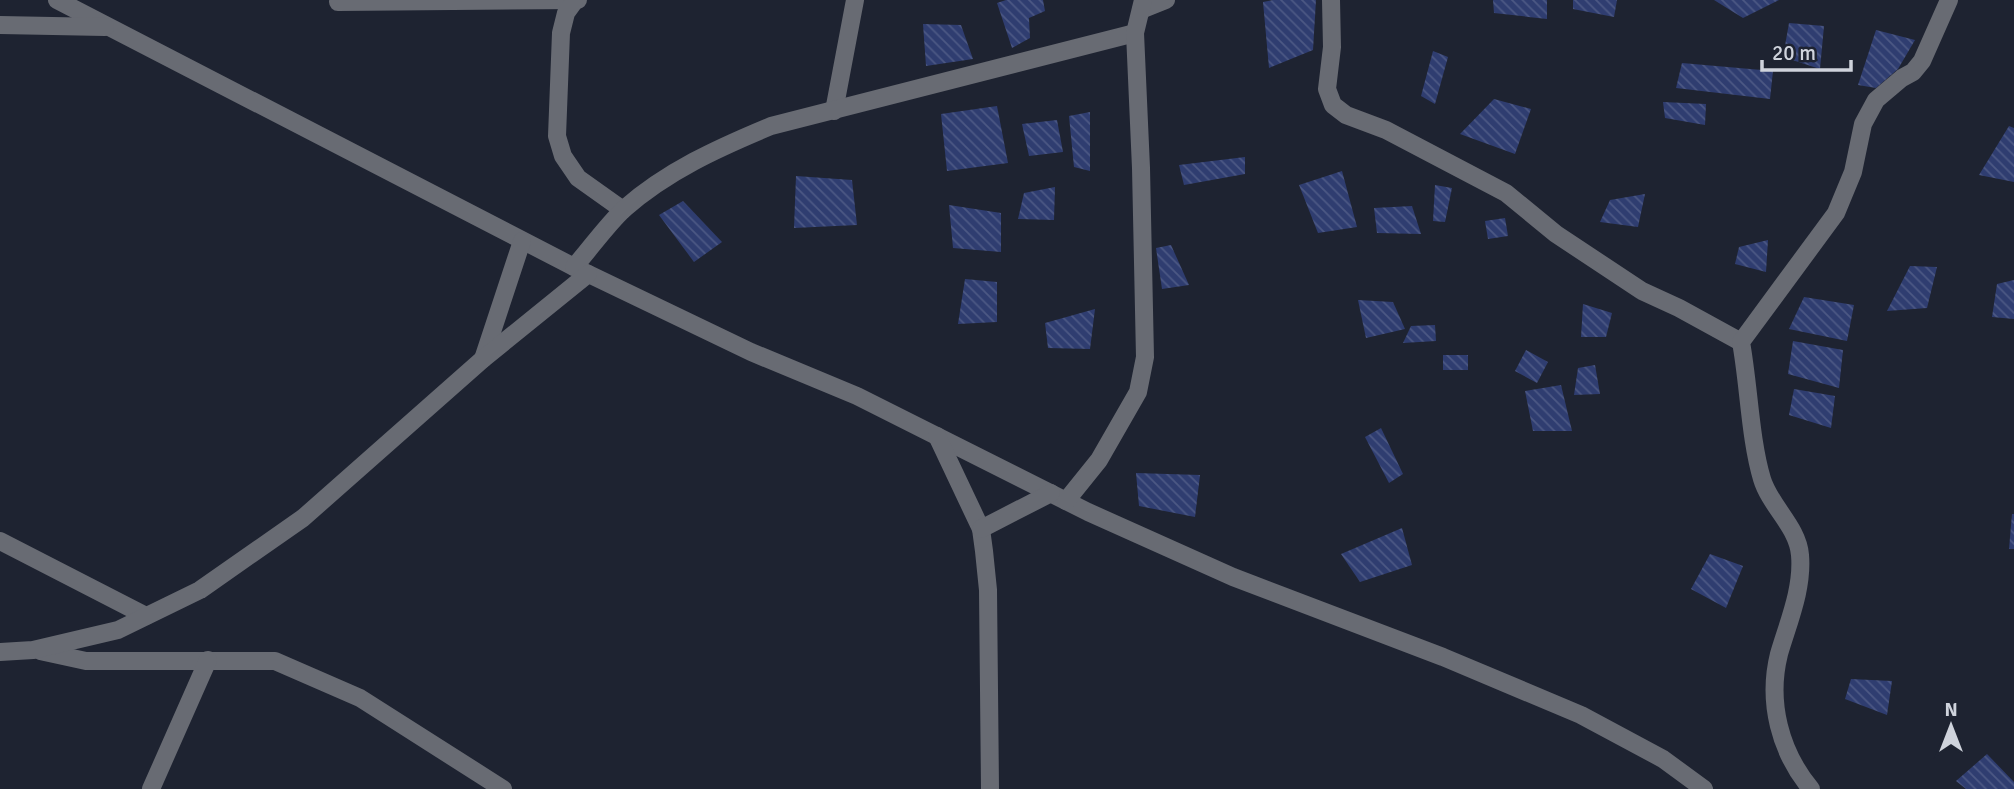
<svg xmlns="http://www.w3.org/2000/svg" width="2014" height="789" viewBox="0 0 2014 789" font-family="Signika,sans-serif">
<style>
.building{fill:url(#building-back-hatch)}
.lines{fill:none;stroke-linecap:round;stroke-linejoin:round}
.minor{stroke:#686b73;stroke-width:18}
</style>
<defs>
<pattern id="building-back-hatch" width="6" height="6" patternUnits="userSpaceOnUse" patternTransform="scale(1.75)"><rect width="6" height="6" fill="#2f3d70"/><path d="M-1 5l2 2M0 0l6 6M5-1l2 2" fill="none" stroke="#4c5884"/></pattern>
</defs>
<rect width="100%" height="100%" fill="#1e2331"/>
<g class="building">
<polygon points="1006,0 1043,0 1045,11 1029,18 1030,38 1012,48 997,3"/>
<polygon points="1273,0 1316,0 1313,50 1269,68 1263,2"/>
<polygon points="1493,0 1547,0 1547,19 1494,13"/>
<polygon points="1573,0 1617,0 1614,17 1573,9"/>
<polygon points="1714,0 1779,0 1743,18"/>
<polygon points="1789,23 1824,26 1820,69 1783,57"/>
<polygon points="923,24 961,25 973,59 926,66"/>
<polygon points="1876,30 1915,40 1898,69 1876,88 1858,85"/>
<polygon points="1433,51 1448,57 1435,104 1421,96"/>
<polygon points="1682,63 1773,71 1770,99 1676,88"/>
<polygon points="1494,99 1531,109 1515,154 1460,134"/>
<polygon points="1663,102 1706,104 1705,125 1665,118"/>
<polygon points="997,106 1008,163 947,171 941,114"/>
<polygon points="1090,112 1090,171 1074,167 1069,116"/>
<polygon points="1057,120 1063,152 1029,156 1022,124"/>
<polygon points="2009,126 2014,128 2014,182 1979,175"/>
<polygon points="1245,157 1245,174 1184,185 1179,165"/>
<polygon points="1342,171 1357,227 1318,233 1299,185"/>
<polygon points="796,176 852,180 857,225 794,228"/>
<polygon points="1435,185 1452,188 1445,222 1433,221"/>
<polygon points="1055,187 1054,220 1018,219 1024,193"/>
<polygon points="1645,194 1638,227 1600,222 1610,200"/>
<polygon points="683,201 722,242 694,262 659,215"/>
<polygon points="949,205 1001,213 1001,252 953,248"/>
<polygon points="1412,206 1421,234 1377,233 1374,208"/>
<polygon points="1505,218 1508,236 1488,239 1485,221"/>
<polygon points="1768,240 1766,272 1735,264 1739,247"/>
<polygon points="1171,245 1189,285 1162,289 1156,248"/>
<polygon points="1910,266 1937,267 1927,308 1887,311"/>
<polygon points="965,279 997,282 997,322 958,324"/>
<polygon points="2014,280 2014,319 1992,317 1997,284"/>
<polygon points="1804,297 1854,305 1847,341 1789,329"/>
<polygon points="1358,300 1393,302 1405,329 1366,338"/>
<polygon points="1583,304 1612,313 1606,337 1581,337"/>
<polygon points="1095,309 1090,349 1048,348 1045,323"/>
<polygon points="1435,325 1436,341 1403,343 1411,326"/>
<polygon points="1793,341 1843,350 1839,388 1788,374"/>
<polygon points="1526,350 1548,362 1537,383 1515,371"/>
<rect x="1443" y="355" width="25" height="15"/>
<polygon points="1595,365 1600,394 1574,395 1578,368"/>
<polygon points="1561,385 1572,431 1533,431 1525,391"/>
<polygon points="1794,389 1835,396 1831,428 1789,415"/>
<polygon points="1381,428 1403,474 1389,483 1365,437"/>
<polygon points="1136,473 1200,475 1195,517 1139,506"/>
<polygon points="2012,514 2014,514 2014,549 2009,549"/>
<polygon points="1402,528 1412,565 1360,582 1341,554"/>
<polygon points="1710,554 1743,566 1726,608 1691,589"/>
<polygon points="1851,679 1892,681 1887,715 1845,699"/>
<polygon points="1987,754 2014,782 2014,789 1966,789 1956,781"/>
</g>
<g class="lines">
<g class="minor">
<polyline points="57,0 574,267 751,352 857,396 1088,512 1233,577 1443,657 1581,715 1663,759 1704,789"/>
<polyline points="1331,0 1332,47 1327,89 1333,105 1346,115 1386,130 1506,193 1556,234 1642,291 1679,308 1741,342"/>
<polyline points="338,2 578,0"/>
<polyline points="574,2 566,13 561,33 557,136 563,156 578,178 623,210"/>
<polyline points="1141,10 1166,0"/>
<polyline points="0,25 105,27"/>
<polyline points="834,111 855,0"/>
<path d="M574,267C590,249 606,226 624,209C667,171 718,148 771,126L1135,33"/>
<polyline points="483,359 522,241"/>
<polyline points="937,436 981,529 984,551 988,590 990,789"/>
<polyline points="1066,501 1099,460 1138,392 1145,357 1141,168 1135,33 1143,0"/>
<polyline points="981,529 1051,493"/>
<polyline points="0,541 146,616"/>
<polyline points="40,651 86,661 275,661 360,698 503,789"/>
<polyline points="0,652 33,650 118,630 200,590 303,518 483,359 588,274"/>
<polyline points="151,789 208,660"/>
<path d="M1811,789C1780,752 1767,702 1779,654C1788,623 1803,589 1800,555C1798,527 1770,506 1762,479C1750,439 1749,386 1741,342L1836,213L1853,172L1863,124L1876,100L1902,78L1913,72L1922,61L1949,0"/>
</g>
</g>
<g transform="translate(1951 726)" stroke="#1e2331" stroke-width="5" paint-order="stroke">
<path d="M0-5L12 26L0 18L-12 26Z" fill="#cfd3dc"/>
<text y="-10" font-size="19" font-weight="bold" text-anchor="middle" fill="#cfd3dc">N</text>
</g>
<path d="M1762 60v10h89v-10" fill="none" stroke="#cfd3dc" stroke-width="3.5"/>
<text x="1772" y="60" font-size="21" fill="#cfd3dc" stroke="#1e2331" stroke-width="5" paint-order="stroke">20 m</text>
</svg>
